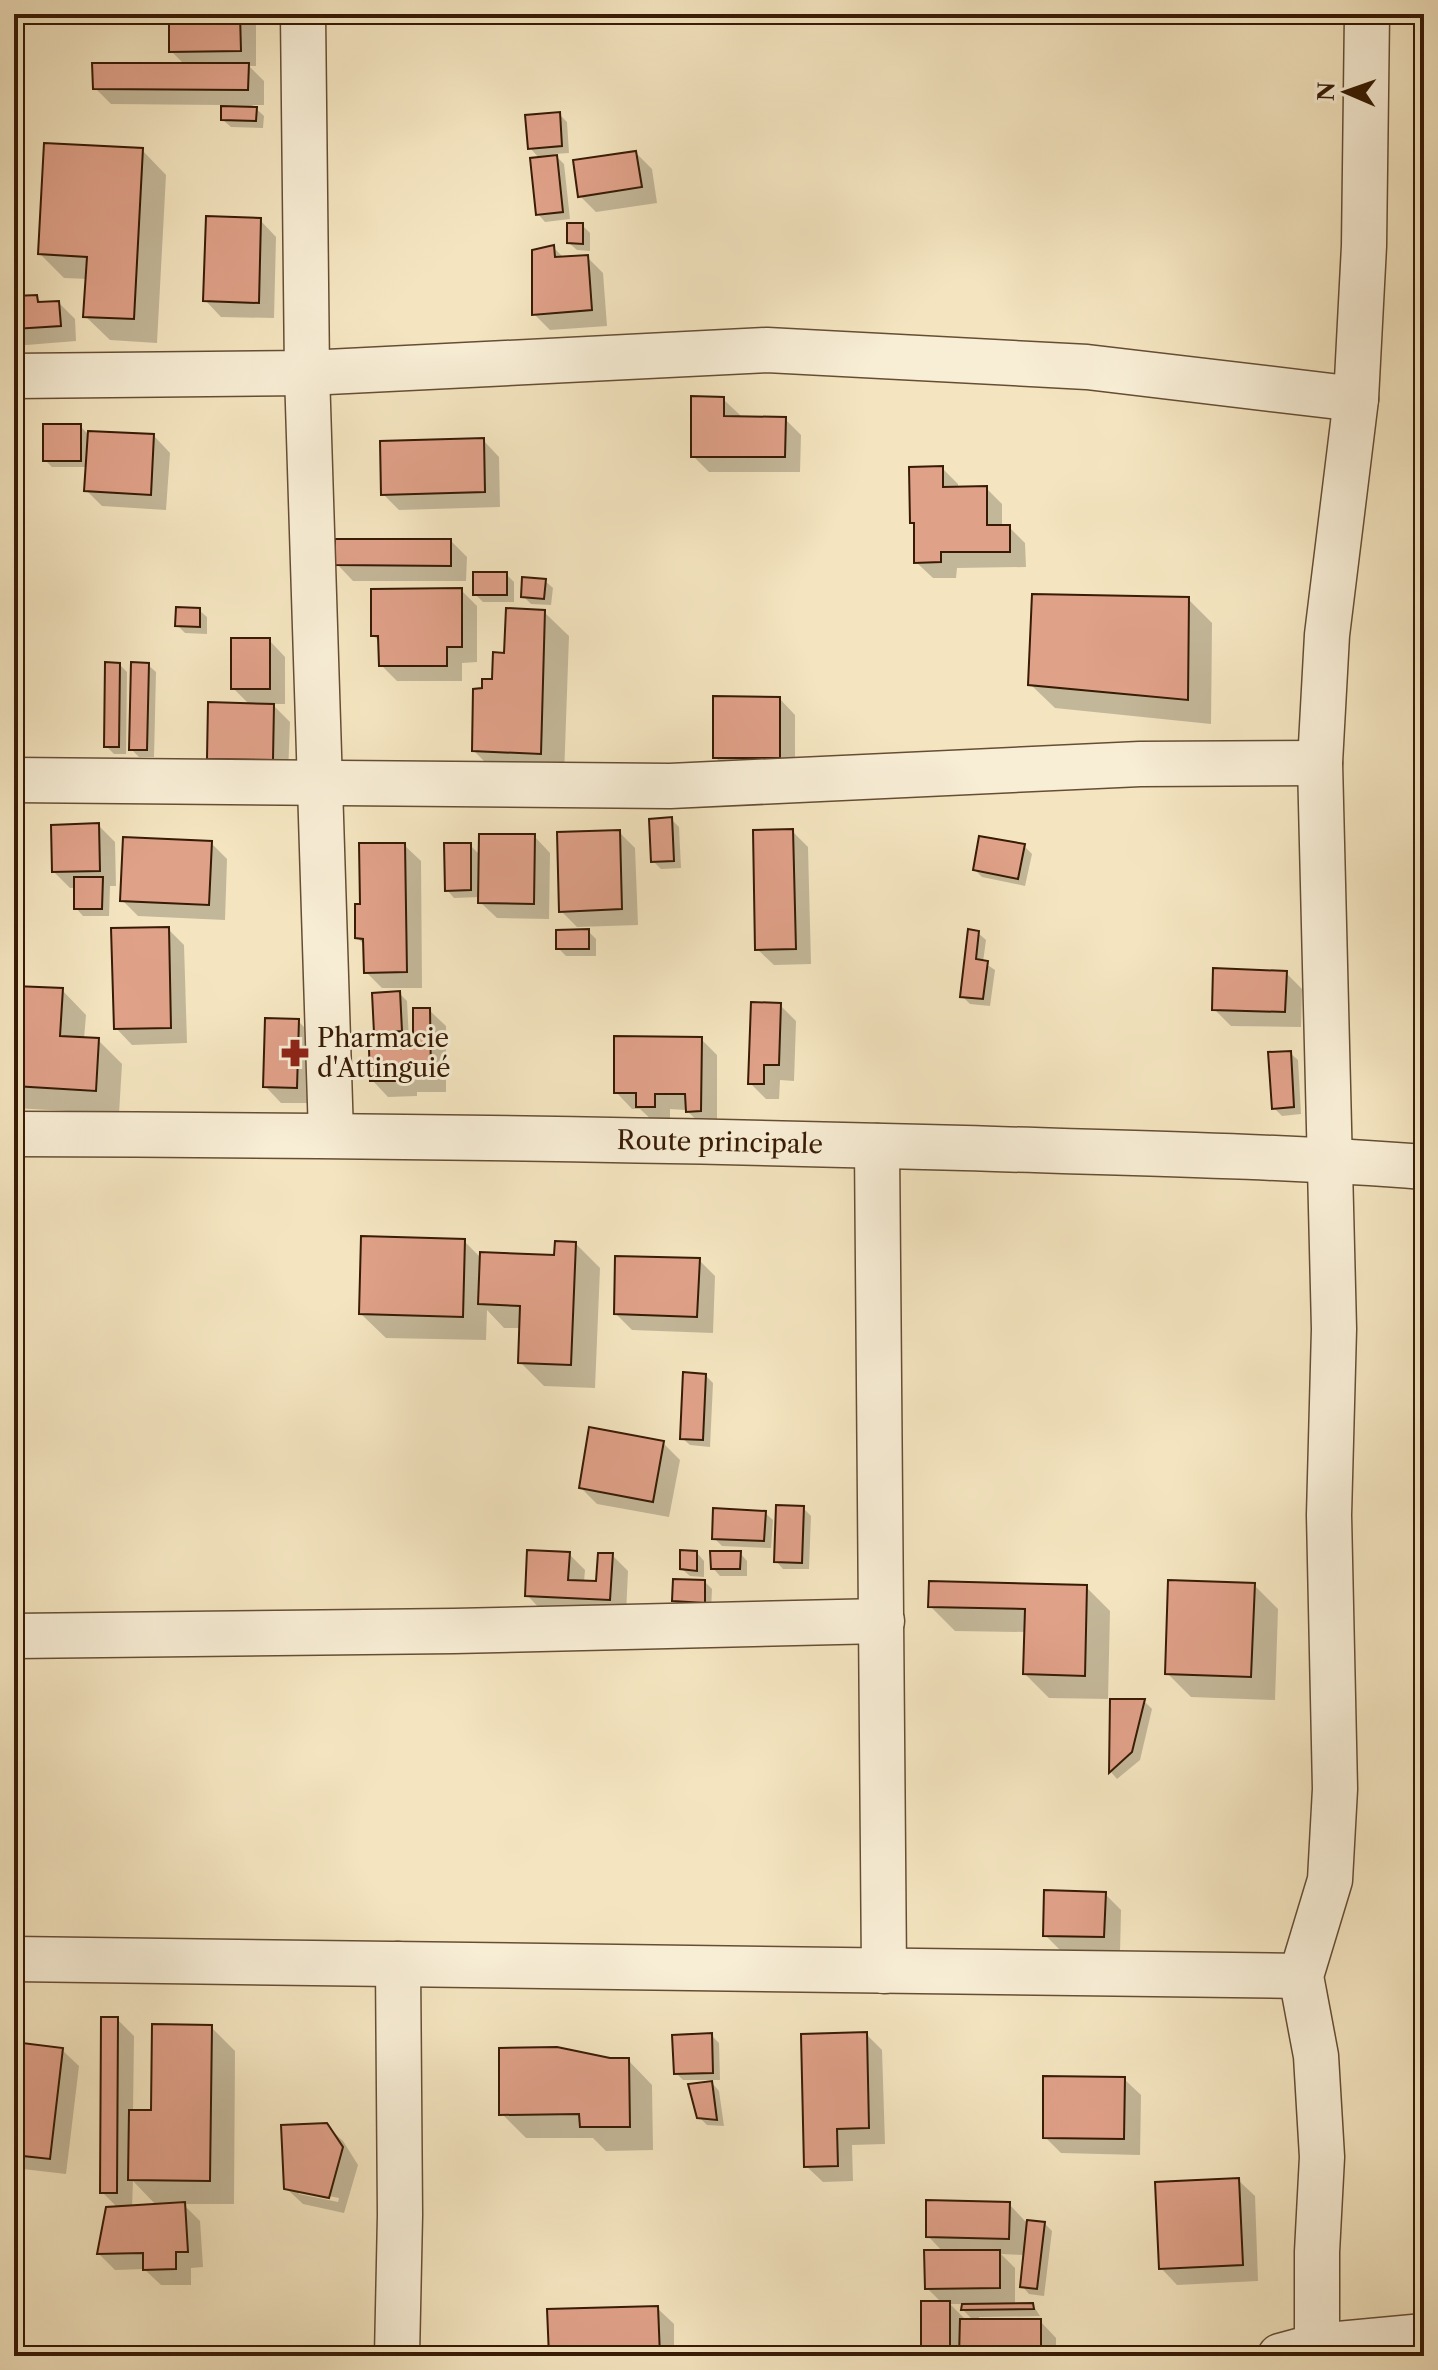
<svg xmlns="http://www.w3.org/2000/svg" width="1438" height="2370" viewBox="0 0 1438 2370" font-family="'Libre Caslon Text',serif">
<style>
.shadow{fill:#0003;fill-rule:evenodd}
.building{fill:#e0a189;stroke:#371b04;stroke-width:2}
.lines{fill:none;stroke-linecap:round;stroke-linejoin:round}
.minor-casing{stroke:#664e33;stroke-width:47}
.minor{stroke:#f8eed6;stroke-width:44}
.labels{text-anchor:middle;stroke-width:6;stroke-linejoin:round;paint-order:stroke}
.poi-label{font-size:26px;fill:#371b04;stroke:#f8eed6;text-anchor:start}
.street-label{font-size:26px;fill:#371b04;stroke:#f8eed6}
</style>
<rect width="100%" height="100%" fill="#f4e5c0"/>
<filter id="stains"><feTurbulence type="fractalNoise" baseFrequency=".0025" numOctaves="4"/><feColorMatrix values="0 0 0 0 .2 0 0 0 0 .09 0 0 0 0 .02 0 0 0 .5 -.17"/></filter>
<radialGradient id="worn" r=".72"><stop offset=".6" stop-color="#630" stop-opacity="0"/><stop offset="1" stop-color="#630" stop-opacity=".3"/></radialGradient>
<g class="shadow">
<polygon points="198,14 256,14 256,66 249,66 264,81 264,105 252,105 264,116 263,128 231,127 223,120 223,105 111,104 95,88 185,65 171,51"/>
<polygon points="559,114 567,122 569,153 554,154 564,164 570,219 545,222 538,214 540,159 530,148"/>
<polygon points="142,150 166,175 157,343 110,340 85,316 88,279 64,278 40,254"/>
<polygon points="636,153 652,169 657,203 596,212 580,196"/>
<polygon points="260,220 276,237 274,318 221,317 205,300"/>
<polygon points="582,225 590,233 590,251 577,250 569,243"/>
<polygon points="553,247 565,259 587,257 603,273 607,326 550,330 534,314"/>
<polygon points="14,295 17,298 36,297 43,304 59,303 75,319 76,341 14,346"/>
<polygon points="723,399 740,415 740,418 785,419 801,435 800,472 709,472 693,456"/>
<polygon points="80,426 87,433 154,436 170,453 166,510 102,506 86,490 87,467 52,467 45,460"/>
<polygon points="483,440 499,457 500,507 399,510 383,494"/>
<polygon points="942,468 958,484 958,488 986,488 1002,504 1002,527 1009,527 1025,543 1026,567 957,568 956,578 933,578 916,562 916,527 912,522"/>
<polygon points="451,541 467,557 466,581 353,581 337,564"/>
<polygon points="506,574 514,582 514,602 483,602 475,594"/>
<polygon points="545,581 553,588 551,605 531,604 523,596"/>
<polygon points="461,590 477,606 477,662 462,663 462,681 397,681 381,665 380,642 373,635"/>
<polygon points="1188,599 1212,623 1211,724 1055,708 1030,684"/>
<polygon points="199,610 207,617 207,634 185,633 177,625"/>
<polygon points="544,612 569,636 564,777 498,775 474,751 484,690 494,681"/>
<polygon points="269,640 285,657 285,704 272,704 290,722 288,775 225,774 209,758 250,705 233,688"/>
<polygon points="119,664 127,672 126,754 114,754 106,746"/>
<polygon points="148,665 156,672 154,757 139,757 131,749"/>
<polygon points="779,698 795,715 795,774 731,773 715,757"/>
<polygon points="671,819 679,827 681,868 661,869 653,861"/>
<polygon points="98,825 115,842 116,886 110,886 109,916 83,916 76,908 76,888 70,888 54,872"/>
<polygon points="792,831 808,847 811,964 774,965 757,949"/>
<polygon points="619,832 635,848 638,925 577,927 561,911"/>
<polygon points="534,836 550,853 549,919 497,918 480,902 480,897 454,898 447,890 470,845 481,856"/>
<polygon points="211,843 227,859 225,920 138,916 122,900"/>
<polygon points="404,845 421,861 422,988 382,988 366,972 365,945 357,938 362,905"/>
<polygon points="1024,846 1032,854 1025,886 982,877 975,870"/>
<polygon points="168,929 184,945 187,1043 132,1045 116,1028"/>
<polygon points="588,931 596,939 596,956 566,956 558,948"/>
<polygon points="978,933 986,940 983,962 995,970 990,1006 970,1004 962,996"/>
<polygon points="1286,973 1302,989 1301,1027 1231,1026 1214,1009"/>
<polygon points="14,988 62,990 86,1015 84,1039 98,1040 122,1064 119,1114 14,1108"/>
<polygon points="399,993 407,1001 409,1041 415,1041 429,1010 446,1026 446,1092 417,1092 417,1096 388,1097 372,1080 403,1051 403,1038 384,1040 376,1032"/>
<polygon points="780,1005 796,1021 794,1081 780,1080 779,1099 766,1099 750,1083"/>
<polygon points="298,1021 314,1037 312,1103 281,1103 265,1086"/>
<polygon points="701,1039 717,1055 717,1127 704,1127 686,1110 670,1109 670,1122 654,1122 640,1109 632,1109 616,1092"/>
<polygon points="1290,1053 1298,1060 1301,1114 1282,1116 1274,1108"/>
<polygon points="464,1241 482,1259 556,1257 576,1244 600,1268 595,1388 544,1386 520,1362 521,1328 504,1328 487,1310 486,1340 386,1338 361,1314"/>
<polygon points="699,1260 715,1276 713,1333 632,1330 616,1314"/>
<polygon points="706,1376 713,1383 710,1447 690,1445 682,1438"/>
<polygon points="663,1443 680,1460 669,1517 597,1504 581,1488"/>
<polygon points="803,1508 811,1516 809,1569 783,1569 776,1561"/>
<polygon points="765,1513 773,1520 771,1548 722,1546 714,1538"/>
<polygon points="697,1553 704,1561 704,1577 690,1576 682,1569"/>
<polygon points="740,1553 747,1561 747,1576 720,1576 713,1568"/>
<polygon points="569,1554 585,1570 584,1582 598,1583 612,1555 628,1571 626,1615 543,1612 527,1595"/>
<polygon points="705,1582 712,1589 711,1610 682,1608 674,1600"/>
<polygon points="1254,1585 1278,1609 1275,1700 1191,1697 1167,1673"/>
<polygon points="1086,1587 1110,1611 1108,1699 1049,1698 1025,1674 1026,1632 955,1631 931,1607"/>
<polygon points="1112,1701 1144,1701 1152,1709 1140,1760 1117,1779 1111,1772"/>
<polygon points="1105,1894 1121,1910 1120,1953 1061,1951 1045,1935"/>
<path d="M117,2019L134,2036L133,2112H153L211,2027L235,2051L234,2204H183L200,2221L203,2267L191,2268V2285H161L144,2269L115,2270L99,2254L118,2208L102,2192ZM133,2181L157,2206L132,2208Z"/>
<polygon points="866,2034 882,2050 885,2144 852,2145 853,2181 823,2182 806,2166"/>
<polygon points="711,2035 719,2043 720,2080 683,2080 676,2073"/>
<polygon points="14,2044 62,2050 79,2066 66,2174 14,2168"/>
<polygon points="610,2060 628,2060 652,2085 653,2150 606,2151 593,2138 526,2138 502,2114"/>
<polygon points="1124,2079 1141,2095 1140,2155 1061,2153 1045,2137"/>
<polygon points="712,2083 719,2091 724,2126 707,2125 699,2117"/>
<path d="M326,2125L343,2141L358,2165L344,2213L303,2204L286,2188ZM299,2190L339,2198L338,2202L299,2194Z"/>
<polygon points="1238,2180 1255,2196 1258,2281 1177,2285 1161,2268"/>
<path d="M1009,2204L1025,2221L1044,2223L1052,2231L1044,2296L1029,2294L1022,2286L1025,2255L1001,2254L1015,2268V2305H1033L1040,2316L979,2317V2321H1040L1056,2338V2356H923L942,2303L927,2288L943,2252L928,2236ZM950,2304H964L963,2310L974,2321L965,2319Z"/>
<polygon points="657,2308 674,2324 674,2356 551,2356"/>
</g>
<g class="building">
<polygon points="169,14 240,14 241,51 169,52"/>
<polygon points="92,63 249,63 248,90 93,89"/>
<polygon points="221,106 257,107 256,121 221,120"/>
<polygon points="560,112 562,146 528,149 525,115"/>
<polygon points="44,143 143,148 134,319 83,317 87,257 38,254"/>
<polygon points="636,151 642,187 578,197 573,160"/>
<polygon points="557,155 563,212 536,215 530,158"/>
<polygon points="206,216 261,218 259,303 203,301"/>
<polygon points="567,223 583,223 583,244 567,243"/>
<polygon points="554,245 555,257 588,255 592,310 532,315 532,250"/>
<polygon points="37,295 38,302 59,301 61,326 14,329 14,296"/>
<polygon points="691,396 724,397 724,416 786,417 785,457 691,457"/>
<rect x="43" y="424" width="38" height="37"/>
<polygon points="88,431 154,434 151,495 84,491"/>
<polygon points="484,438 485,492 381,495 380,441"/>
<polygon points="943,466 943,487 987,486 987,525 1010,525 1010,552 941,552 941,562 914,563 914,523 910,523 909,467"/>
<polygon points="335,539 451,539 451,566 335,565"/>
<rect x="473" y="572" width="34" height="23"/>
<polygon points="522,577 546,579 544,599 521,597"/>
<polygon points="462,588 462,647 447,647 447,666 379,666 378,636 371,636 371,589"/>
<polygon points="1032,594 1189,597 1188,700 1028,685"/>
<polygon points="176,607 200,608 200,627 175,626"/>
<polygon points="506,608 545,610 541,754 472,751 473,689 482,688 482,679 492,679 493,652 504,653"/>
<rect x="231" y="638" width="39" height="51"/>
<polygon points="105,662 120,663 119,747 104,747"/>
<polygon points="131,662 149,663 147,750 129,750"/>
<polygon points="713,696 780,697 780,758 713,758"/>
<polygon points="208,702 274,704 273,760 207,759"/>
<polygon points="672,817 674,861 651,862 649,819"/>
<polygon points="99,823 100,871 52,872 51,825"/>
<polygon points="793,829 796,949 755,950 753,830"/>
<polygon points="620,830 622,909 559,912 557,832"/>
<polygon points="479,834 535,834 534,904 478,903"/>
<polygon points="979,836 1025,844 1018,879 973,870"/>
<polygon points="123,837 212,841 209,905 120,901"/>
<polygon points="359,843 405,843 407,972 364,973 363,939 355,938 355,904 360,904"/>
<polygon points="444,843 471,843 471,890 445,891"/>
<polygon points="74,877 103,877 102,909 74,909"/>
<polygon points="169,927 171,1028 114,1029 111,928"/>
<polygon points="589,929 589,949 556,949 556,930"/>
<polygon points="968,929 979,931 976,959 988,961 983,999 960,997"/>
<polygon points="1213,968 1287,971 1285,1012 1212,1010"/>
<polygon points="14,986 63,988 60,1036 99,1038 96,1091 14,1086"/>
<polygon points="400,991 402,1031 374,1033 372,993"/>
<polygon points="751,1002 781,1003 779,1065 764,1065 764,1084 748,1084"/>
<polygon points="413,1008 430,1008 431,1077 402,1076 402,1081 370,1081 369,1049 401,1049 401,1039 413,1039"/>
<polygon points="265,1018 299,1019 297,1088 263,1087"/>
<polygon points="614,1036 702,1037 701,1111 686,1112 685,1094 655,1094 655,1107 636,1107 636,1093 614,1093"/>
<polygon points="1291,1051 1294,1107 1272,1109 1268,1052"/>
<polygon points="361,1236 465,1239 463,1317 359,1314"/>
<polygon points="555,1241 576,1242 571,1365 518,1363 520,1306 478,1304 480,1252 554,1255"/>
<polygon points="615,1256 700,1258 697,1317 614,1314"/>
<polygon points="683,1372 706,1374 703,1440 680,1439"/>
<polygon points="589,1427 664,1441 653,1502 579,1488"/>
<polygon points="776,1505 804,1506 802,1563 774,1562"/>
<polygon points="713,1508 766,1511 764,1541 712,1539"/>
<polygon points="527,1550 570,1552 568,1580 596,1581 598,1553 613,1553 610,1600 525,1596"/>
<polygon points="680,1550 697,1551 697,1571 680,1569"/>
<polygon points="710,1551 741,1551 740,1569 711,1569"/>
<polygon points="673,1579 705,1580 705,1603 672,1601"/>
<polygon points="1168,1580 1255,1583 1251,1677 1165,1674"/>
<polygon points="929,1581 1087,1585 1085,1676 1023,1674 1025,1609 928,1607"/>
<polygon points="1110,1699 1145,1699 1132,1752 1109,1773"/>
<polygon points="1044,1890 1106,1892 1104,1937 1043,1936"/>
<polygon points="101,2017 118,2017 117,2193 100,2193"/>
<polygon points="152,2024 212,2025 210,2181 128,2180 129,2110 151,2110"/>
<polygon points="867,2032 869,2128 837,2129 838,2166 804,2167 801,2034"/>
<polygon points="712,2033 713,2073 674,2074 672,2035"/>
<polygon points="14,2042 63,2048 50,2159 14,2155"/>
<polygon points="557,2047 610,2058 629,2058 630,2127 580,2127 579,2114 499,2115 499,2048"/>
<polygon points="1043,2076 1125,2077 1124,2139 1043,2138"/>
<polygon points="712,2081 717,2120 697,2118 688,2084"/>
<polygon points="327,2123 343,2147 329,2198 284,2189 281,2125"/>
<polygon points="1239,2178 1243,2265 1159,2269 1155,2182"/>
<polygon points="926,2200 1010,2202 1009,2239 926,2237"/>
<polygon points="185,2202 188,2252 176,2252 176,2269 143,2270 143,2253 97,2254 106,2207"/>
<polygon points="1027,2220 1045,2222 1037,2289 1020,2287"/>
<polygon points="924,2250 1000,2250 1000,2288 925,2289"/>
<rect x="921" y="2301" width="29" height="55"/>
<polygon points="1033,2303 1034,2309 961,2310 962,2304"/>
<polygon points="658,2306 660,2356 549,2356 547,2309"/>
<polygon points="960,2319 1041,2319 1041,2356 959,2356"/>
</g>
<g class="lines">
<defs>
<g id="minor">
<polyline points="303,14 307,373 331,1135"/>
<polyline points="14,376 307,373 767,350 1087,367 1356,399"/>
<polyline points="14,780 670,786 1140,764 1320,763"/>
<path id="s1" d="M14,1134C331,1135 647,1139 964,1148C1117,1153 1271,1155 1424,1167"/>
<polyline points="877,1146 884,1971"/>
<polyline points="14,1636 454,1631 882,1621"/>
<polyline points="14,1959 1301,1976"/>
<polyline points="1317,2346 1317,2252 1322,2157 1316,2056 1301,1976 1330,1880 1335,1789 1329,1515 1334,1329 1320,763 1327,635 1356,399 1364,246 1367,14"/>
<polyline points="397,2356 400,2215 398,1964"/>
<polyline points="1280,2356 1317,2346 1424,2336"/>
</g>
</defs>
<use href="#minor" class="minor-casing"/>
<use href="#minor" class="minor"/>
</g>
<defs>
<symbol id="pharmacy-bare" viewBox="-9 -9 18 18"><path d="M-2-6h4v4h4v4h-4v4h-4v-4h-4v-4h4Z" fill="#8f2418" stroke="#f8eed6" stroke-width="2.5" paint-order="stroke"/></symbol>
</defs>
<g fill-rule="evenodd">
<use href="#pharmacy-bare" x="275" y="1033" width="40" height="40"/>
</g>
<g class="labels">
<g class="poi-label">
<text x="317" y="1047">Pharmacie<tspan x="317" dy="30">d'Attinguié</tspan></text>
</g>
<g class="street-label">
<text dy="9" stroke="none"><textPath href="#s1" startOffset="706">Route principale</textPath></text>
</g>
</g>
<rect width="1438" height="2370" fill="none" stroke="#f4e5c0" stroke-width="48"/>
<rect x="16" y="16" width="1406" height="2338" fill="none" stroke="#371b04" stroke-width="4"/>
<rect x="24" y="24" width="1390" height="2322" fill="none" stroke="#371b04" stroke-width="2"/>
<g transform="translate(1346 92) rotate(272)" stroke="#f8eed6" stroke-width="6" paint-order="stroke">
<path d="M0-6L14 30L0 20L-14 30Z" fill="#371b04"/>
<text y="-12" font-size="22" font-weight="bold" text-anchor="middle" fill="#371b04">N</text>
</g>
<rect width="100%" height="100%" filter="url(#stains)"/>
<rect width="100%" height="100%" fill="url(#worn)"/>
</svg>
